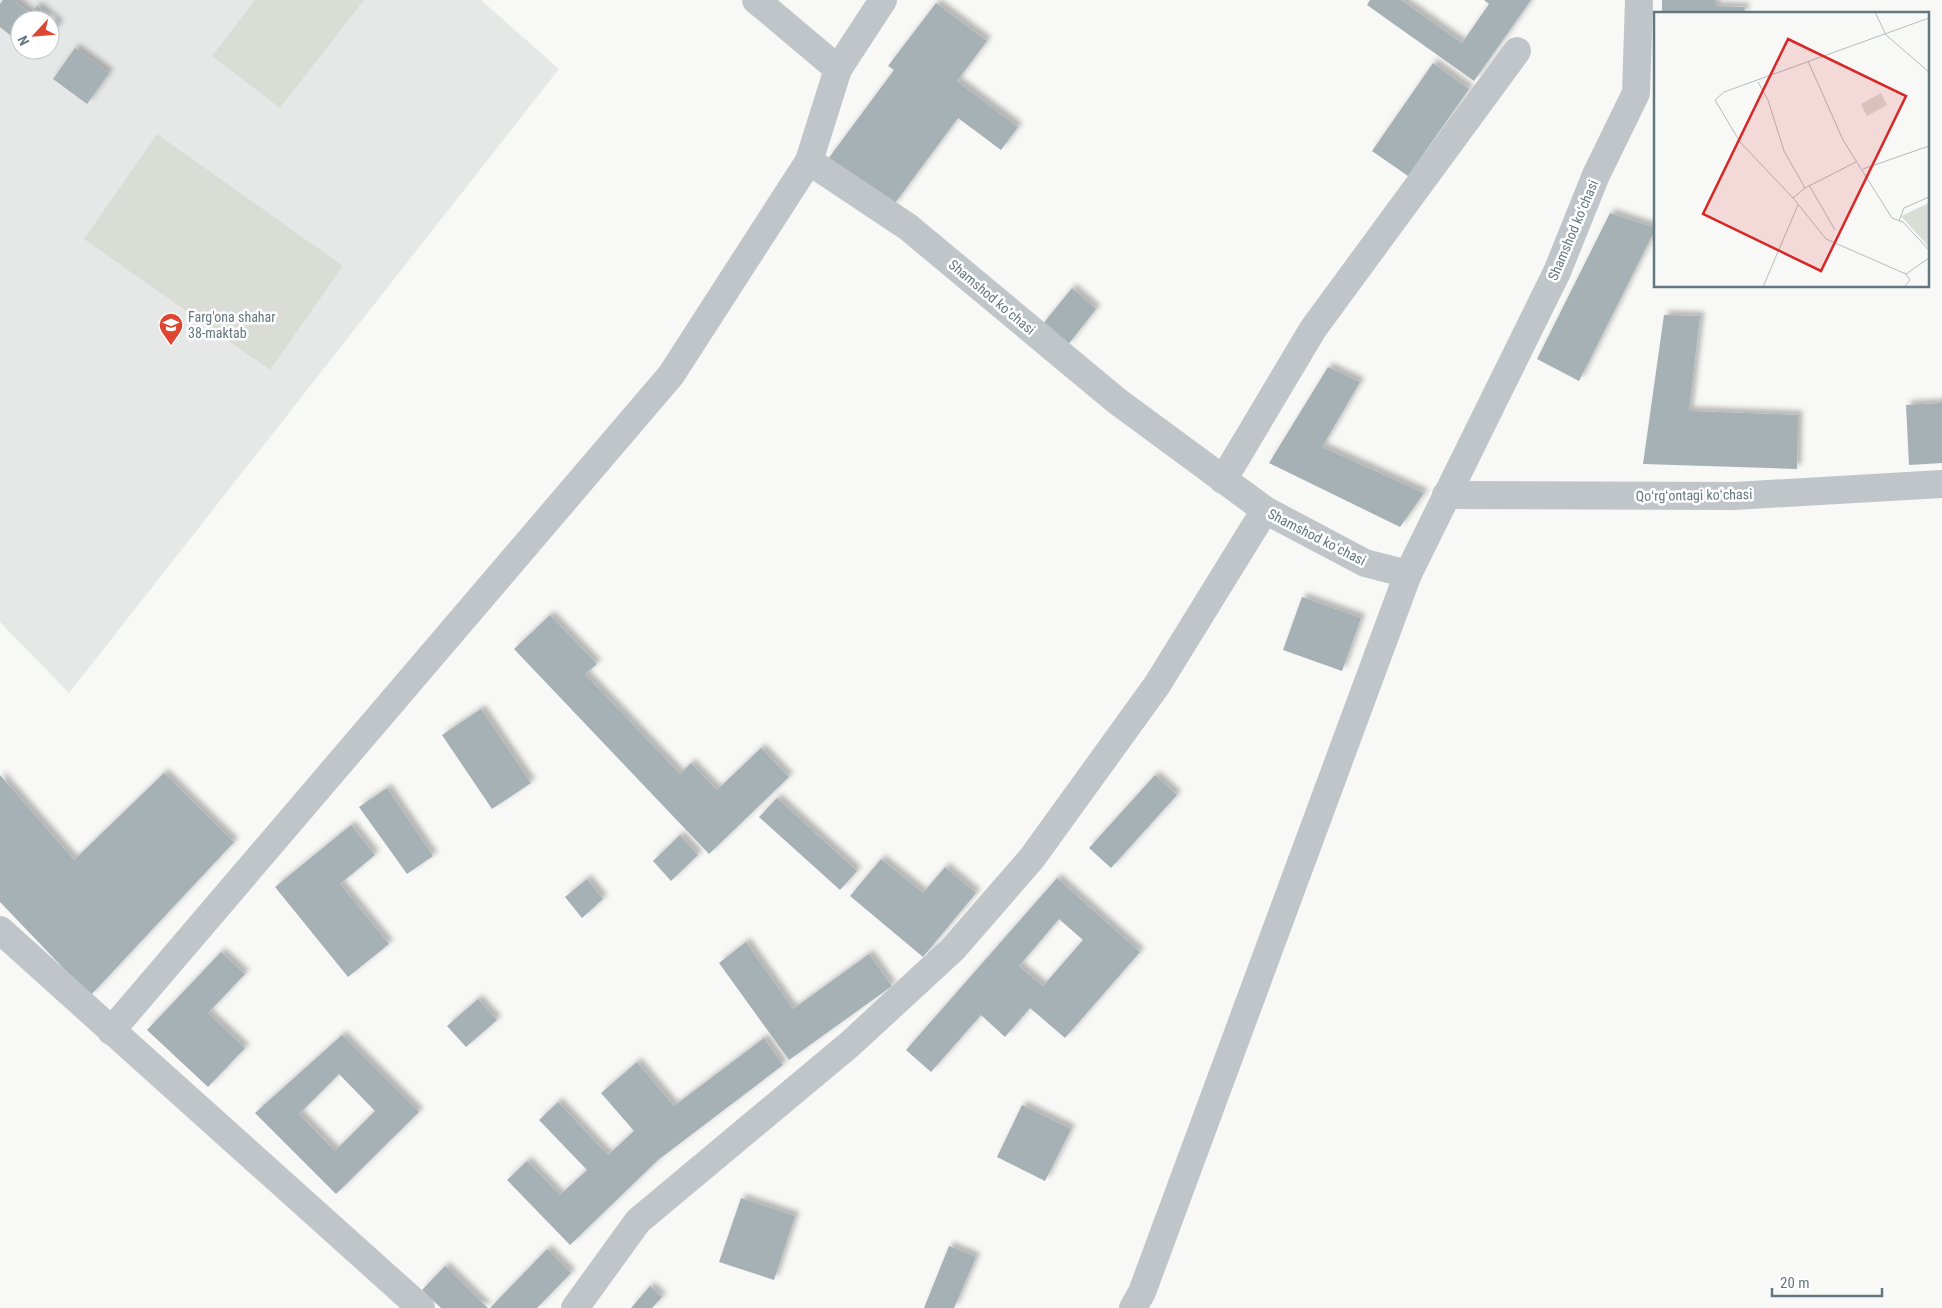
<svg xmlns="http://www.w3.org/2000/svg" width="1942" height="1308" viewBox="0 0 1942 1308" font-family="'Roboto Condensed',sans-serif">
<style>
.built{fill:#e6e8e7;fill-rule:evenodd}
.green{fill:#d9ddd5}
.building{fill:#a6b1b5;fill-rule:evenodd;filter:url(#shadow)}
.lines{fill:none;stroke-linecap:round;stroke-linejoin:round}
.street{stroke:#bfc5c8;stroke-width:28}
.labels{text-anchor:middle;stroke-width:5;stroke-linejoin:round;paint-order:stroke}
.street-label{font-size:14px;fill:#647780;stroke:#fff}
.poi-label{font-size:14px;fill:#647780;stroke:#fff;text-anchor:start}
.inset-road{fill:none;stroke:#b4bcc0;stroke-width:1}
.view{fill:#d62828;fill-opacity:0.15;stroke:#d62828;stroke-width:2.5}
.inset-edge{fill:none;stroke:#647780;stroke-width:2.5}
</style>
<defs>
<filter id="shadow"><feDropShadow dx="4.5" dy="-4.5" stdDeviation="2.5" flood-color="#0004"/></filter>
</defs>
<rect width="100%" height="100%" fill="#f8f8f6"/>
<path class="built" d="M0,0H481L559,69L69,693L0,622ZM20,20H50V50H20Z"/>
<g class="green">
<polygon points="255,0 364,0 280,108 212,56"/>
<polygon points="157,134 343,266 270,370 84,239"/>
</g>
<g class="building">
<polygon points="3,0 14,0 31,14 37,6 59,24 50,36 50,20 20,20 20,43 0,27 0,4"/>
<polygon points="1370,0 1401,0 1462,43 1489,4 1484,0 1531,0 1474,81 1367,5"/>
<polygon points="1662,0 1715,0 1715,6 1745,7 1744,14 1662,14"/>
<polygon points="936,3 987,41 957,81 1018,127 1001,150 958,118 892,207 828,159 894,70 888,66"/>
<polygon points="75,48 109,73 87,104 53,79"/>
<polygon points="1433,63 1469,89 1408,176 1372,151"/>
<polygon points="1610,213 1656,228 1579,381 1537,359"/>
<polygon points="1072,288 1096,309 1067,346 1042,325"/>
<polygon points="1664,315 1700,316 1689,411 1798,415 1797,469 1643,464"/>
<polygon points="1328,367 1360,382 1322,447 1424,493 1400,527 1269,463"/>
<polygon points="1942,403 1942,463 1909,465 1906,405"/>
<polygon points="1302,597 1361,618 1342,671 1283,650"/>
<polygon points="550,615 597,664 585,674 680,774 691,763 717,790 761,748 789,777 709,854 514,649"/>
<polygon points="481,709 531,783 492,809 442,735"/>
<polygon points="164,773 234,842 90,996 0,902 0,775 74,860"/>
<polygon points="1155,775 1177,795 1111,868 1089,848"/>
<polygon points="387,788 433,856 407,874 359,807"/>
<polygon points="777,798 857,871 840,890 759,817"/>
<polygon points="351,825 375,855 340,884 389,944 348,977 275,887"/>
<polygon points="680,835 698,855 671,881 653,861"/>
<polygon points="881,859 923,893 945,867 976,893 923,957 850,896"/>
<path d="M1057,878L1140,952L1065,1038L1030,1008L1005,1037L981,1015L931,1072L906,1050ZM1059,919L1083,940L1043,986L1019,966Z"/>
<polygon points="587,879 603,899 582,918 565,897"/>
<polygon points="746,942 793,1009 869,954 892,986 789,1060 719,963"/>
<polygon points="221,952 245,974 208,1013 245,1048 208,1087 147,1030"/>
<polygon points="478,999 497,1020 466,1047 447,1026"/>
<path d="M342,1035L419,1112L336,1194L255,1113ZM339,1074L375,1111L335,1151L299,1114Z"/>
<polygon points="764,1038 783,1065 658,1160 570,1245 507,1180 527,1161 560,1195 587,1170 539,1120 558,1102 608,1155 634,1131 601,1093 637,1062 674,1106"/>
<polygon points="1022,1105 1071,1129 1045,1181 997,1157"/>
<polygon points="741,1198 795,1216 774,1280 719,1262"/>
<polygon points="949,1246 976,1257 954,1308 924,1308"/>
<polygon points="547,1249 571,1273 537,1308 490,1308"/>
<polygon points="445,1266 488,1308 441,1308 422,1290"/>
<polygon points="650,1286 662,1297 652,1308 631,1308"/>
</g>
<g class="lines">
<g class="street">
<polyline points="756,0 838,69"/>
<polyline points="809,161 908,227 1117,401 1265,510 1365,563 1408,574 1557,272 1596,175 1636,93 1639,0"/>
<polyline points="1223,480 1313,329 1517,51"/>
<polyline points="1446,495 1734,496 1942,484"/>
<polyline points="0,930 421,1308"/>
<polyline points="111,1031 671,375 809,161 838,69 883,0"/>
<polyline points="575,1308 638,1221 850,1044 953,949 1032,858 1157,685 1265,510"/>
<polyline points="1133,1308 1142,1292 1408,574"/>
</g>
</g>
<defs>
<symbol id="school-pin" viewBox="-11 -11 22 30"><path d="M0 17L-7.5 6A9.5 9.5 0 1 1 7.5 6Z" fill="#de4631" stroke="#fff"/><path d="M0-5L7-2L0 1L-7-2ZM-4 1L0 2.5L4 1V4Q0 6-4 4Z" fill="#fff"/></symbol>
</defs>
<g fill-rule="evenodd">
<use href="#school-pin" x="157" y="311" width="28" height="38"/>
</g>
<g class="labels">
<g class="street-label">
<text transform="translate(1573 230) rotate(-67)" y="5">Shamshod koʻchasi</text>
<text transform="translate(992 297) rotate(40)" y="5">Shamshod koʻchasi</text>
<text transform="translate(1694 495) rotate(-1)" y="5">Qoʻrgʻontagi koʻchasi</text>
<text transform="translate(1317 537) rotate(27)" y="5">Shamshod koʻchasi</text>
</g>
<g class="poi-label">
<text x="188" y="322">Farg'ona shahar<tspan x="188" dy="16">38-maktab</tspan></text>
</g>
</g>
<g transform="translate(1654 12)">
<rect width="275" height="275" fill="#f8f8f6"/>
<path d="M227,81L233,93L213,104L207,92ZM275,191V235L247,204Z" fill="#d9ddd5"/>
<path class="inset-road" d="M221,0L232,23L275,60M154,49L189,128L238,206L249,210L275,238M104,70L114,88L130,139L151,176M202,150L151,176L139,186L172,227L252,262L256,268L250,275M209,157L275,134M155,173L181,218M139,186L86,130L61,88L70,80L275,6M245,209L250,196L275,185M252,262L275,246M109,275L144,193"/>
<path class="view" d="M134,27L252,84L167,259L49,202Z"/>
<rect width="275" height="275" class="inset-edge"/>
</g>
<g transform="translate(35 35) rotate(244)"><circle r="24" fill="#ffffff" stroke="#c1c9cc"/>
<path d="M0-4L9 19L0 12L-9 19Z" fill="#de4631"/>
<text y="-8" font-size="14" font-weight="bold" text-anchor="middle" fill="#647780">N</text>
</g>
<path d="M1772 1288v8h110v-8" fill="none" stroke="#647780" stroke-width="2.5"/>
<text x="1780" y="1288" font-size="15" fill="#647780" stroke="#ffffff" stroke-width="4" paint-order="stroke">20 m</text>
</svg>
